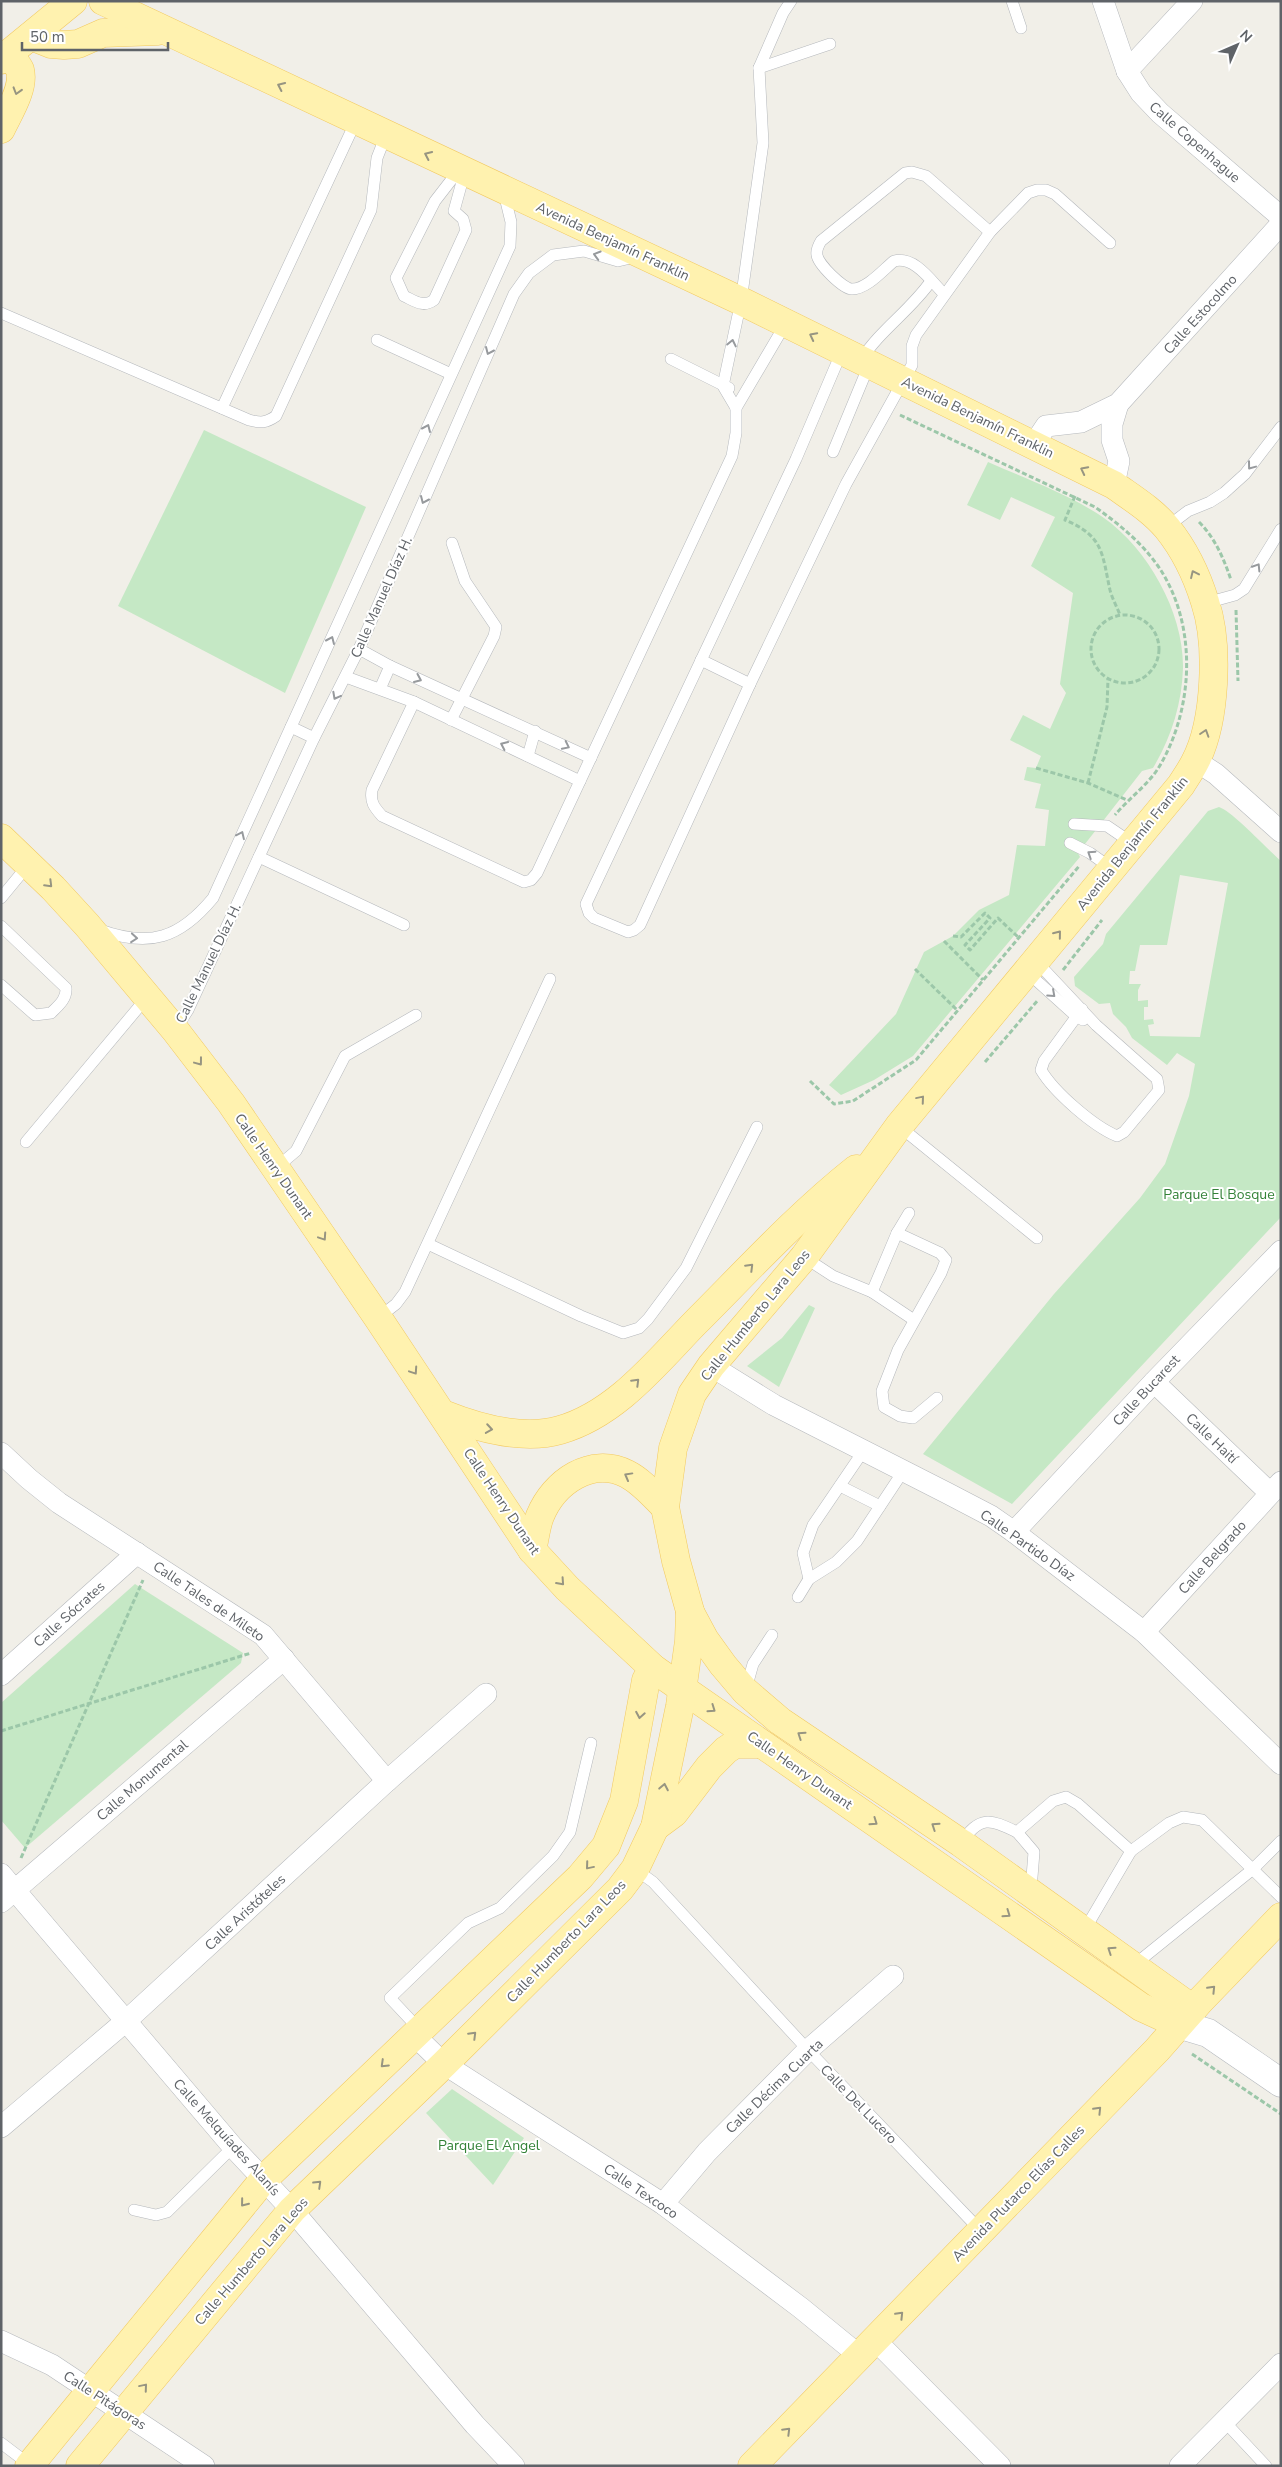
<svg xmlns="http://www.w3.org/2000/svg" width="1282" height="2467" viewBox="0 0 1282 2467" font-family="'Nunito Sans',sans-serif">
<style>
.green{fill:#c5e8c5;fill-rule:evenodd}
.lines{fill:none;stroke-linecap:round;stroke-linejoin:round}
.lane-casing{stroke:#b5b8bc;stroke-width:12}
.street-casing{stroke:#b5b8bc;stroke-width:22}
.secondary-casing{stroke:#b6babf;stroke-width:29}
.primary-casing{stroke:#f2c960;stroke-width:29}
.path{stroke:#9cc7a9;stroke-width:3;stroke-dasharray:5 2.5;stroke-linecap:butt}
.lane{stroke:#fff;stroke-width:11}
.street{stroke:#fff;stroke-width:21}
.secondary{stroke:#fff;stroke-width:28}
.primary{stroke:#fff2af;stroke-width:28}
.oneway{stroke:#979581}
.oneway2{stroke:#979a9d}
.labels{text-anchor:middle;stroke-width:4;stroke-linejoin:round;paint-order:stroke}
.street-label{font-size:14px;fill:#5f6368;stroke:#fff}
.park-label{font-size:14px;fill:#348238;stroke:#fff}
</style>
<rect width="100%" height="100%" fill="#f1efe8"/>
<g class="green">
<polygon points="204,430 366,507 285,693 118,606"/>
<path d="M988,462C1026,479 1069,494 1104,518C1148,549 1184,613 1183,668C1182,704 1171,738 1153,768L1142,771L1078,853L1080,857L913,1056L874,1080L841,1095L829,1085L896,1014L924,952L953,936L979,910L1009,895L1017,845L1045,846L1049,810L1035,808L1041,784L1024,780L1027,767L1036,768L1041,756L1010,740L1023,715L1050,729L1066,693L1060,684L1073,593L1031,566L1055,517L1011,497L1000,520L967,505Z"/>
<path d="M1219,807C1232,811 1267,849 1281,861V1217L1012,1504L923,1454L1054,1294L1140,1198L1165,1164L1189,1096L1195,1064L1177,1053L1167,1065L1132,1038L1126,1027L1113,1014L1110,1003L1099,1004L1075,986L1074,977L1103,944L1106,934L1208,811ZM1180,875L1228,883L1200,1037L1150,1036L1148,1025L1154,1024L1153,1019L1144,1020V1007H1148V1000L1138,1001V990L1141,984H1129L1130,971H1135L1140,945H1167Z"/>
<polygon points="809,1305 815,1308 779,1387 747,1366 782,1338"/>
<polygon points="135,1584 243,1653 241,1663 25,1848 1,1820 1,1703"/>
<polygon points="452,2089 524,2138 493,2185 426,2113"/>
</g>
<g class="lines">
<defs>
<g id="lane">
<polyline points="1012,1 1021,28"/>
<polyline points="759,68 830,44"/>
<path d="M459,170L435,201L396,278L404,296C415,301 423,308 434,300L466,230L463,219L454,211L465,171"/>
<path d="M944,294C931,281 915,256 894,261C883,270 867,289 852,289C843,289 818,264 817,255C816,250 818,246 821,241L905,173L912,172L926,176L990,232"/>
<path d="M1,313L249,420C261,423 266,423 276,416L371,210L377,158L386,135"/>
<polyline points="377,340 451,374"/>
<polyline points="842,351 796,459 586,904 589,913 594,918 628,932 634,930 640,925 750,684 846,484 912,365 912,346 916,335 990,232 1028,193 1037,190 1046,190 1055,194 1110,243"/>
<polyline points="671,359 729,388"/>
<path d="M861,360C880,330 911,310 931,281"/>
<polyline points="222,408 356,121"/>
<polyline points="736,408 723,386 741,301 763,143 759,68 783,13 791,1"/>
<polyline points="833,452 869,365"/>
<polyline points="1167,527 1188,511 1210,502 1224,493 1245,474 1281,427"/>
<polyline points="1206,603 1235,595 1244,589 1281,529"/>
<polyline points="359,649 390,666 591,758"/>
<polyline points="701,660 750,684"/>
<polyline points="346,677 414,702 580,781"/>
<polyline points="380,689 390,666"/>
<path d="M414,702L372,790C370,802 374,807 382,816L524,882L531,880L537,873L732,456L736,433V408L786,323"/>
<polyline points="451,720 494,636 496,627 465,581 452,543"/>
<polyline points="291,727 314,738"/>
<polyline points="528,756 535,731"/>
<polyline points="1074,824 1107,826 1132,843"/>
<polyline points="1070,843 1090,853 1111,868"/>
<polyline points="259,857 404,925"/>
<polyline points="1,898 29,864"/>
<path d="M1,926L66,988C67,999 58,1006 51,1013L35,1015L1,985"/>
<path d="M100,930C150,948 180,938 213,898L510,246L511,222L504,193"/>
<path d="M1036,961L1096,1025L1157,1079L1159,1090L1124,1132L1117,1136C1093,1126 1054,1092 1041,1070L1044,1061L1082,1009"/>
<polyline points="1027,972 1077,1017 1083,1020"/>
<polyline points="175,1030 188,1010 314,738 359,649 514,294 529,273 553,255 584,251 618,261 635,257"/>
<polyline points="899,1126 1037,1238"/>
<polyline points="26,1142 138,1008 149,999"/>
<polyline points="276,1168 296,1151 345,1056 416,1015"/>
<polyline points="897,1233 940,1253 946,1260 941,1273 898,1350 882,1391 884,1407 900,1416 913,1418 937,1398"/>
<polyline points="428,1244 581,1316 623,1333 639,1328 648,1319 686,1268 757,1127"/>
<polyline points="804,1257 833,1276 872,1292 914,1320"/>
<polyline points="872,1292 897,1233 909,1213"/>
<polyline points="378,1318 396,1304 405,1292 550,979"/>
<polyline points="840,1486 880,1506"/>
<polyline points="809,1579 803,1553 813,1525 864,1450"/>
<polyline points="798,1597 809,1579 836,1562 857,1541 904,1470"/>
<polyline points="746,1689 753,1664 772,1635"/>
<polyline points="1017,1832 1034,1852 1032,1877 1025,1889"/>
<path d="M961,1843C980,1815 990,1819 1017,1832L1053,1801L1066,1797L1078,1804L1131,1851L1084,1931"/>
<polyline points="1131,1851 1169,1823 1183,1817 1202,1820 1281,1897"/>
<polyline points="635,1869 653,1882 808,2050 981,2231"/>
<polyline points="1137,1967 1144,1957 1253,1869 1281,1841"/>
<polyline points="420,2030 390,1998 468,1923 500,1908 553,1856 570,1832 591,1743"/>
<polyline points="134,2210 156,2215 167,2212 233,2147"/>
<polyline points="1224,2421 1266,2466"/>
<polyline points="1,2443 30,2465"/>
</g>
<g id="street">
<polyline points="1103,1 1127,71 1141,93 1160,113 1281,217"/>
<polyline points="1127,71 1192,1"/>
<polyline points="1034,444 1046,426 1081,422 1118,404 1281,224"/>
<polyline points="1114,485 1119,461 1112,440 1112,424 1118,404"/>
<polyline points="1196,761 1216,774 1281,832"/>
<polyline points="711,1366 774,1405 947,1493 991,1516 1014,1532 1144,1632 1281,1764"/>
<polyline points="1154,1382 1270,1493"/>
<polyline points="1,1453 29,1479 59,1503 263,1635 387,1781"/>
<polyline points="1014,1532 1154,1382 1281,1251"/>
<polyline points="1144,1632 1281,1482"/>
<polyline points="1,1675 137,1553"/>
<polyline points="1,1874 233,2147 292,2210 475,2425 514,2466"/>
<polyline points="1,1902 284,1659"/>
<polyline points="414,2035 444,2064 663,2204 801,2308 861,2357"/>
<polyline points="1,2127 126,2021 387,1781 486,1694"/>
<polyline points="663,2204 707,2152 808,2050 893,1976"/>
<polyline points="1,2341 52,2365 204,2466"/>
<polyline points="876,2341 1000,2466"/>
<polyline points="1180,2466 1281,2364"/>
</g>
<polyline id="secondary" points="1178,2024 1208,2033 1281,2083"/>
<g id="primary">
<polyline points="31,36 51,44 64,45 78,44 103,33 158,31"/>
<polyline points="1,60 73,1"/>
<path d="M1,129C8,114 25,88 20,70C18,65 12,59 9,54"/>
<polyline points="1,838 53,888 87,925 175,1030 231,1103 378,1318 532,1550 567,1588 654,1669 1141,2007 1178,2024"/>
<path d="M443,1414C478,1428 522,1441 560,1430C616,1414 656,1363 695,1323C748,1270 798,1215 856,1169"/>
<path d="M532,1550C535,1539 536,1526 540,1516C554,1482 591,1456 627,1474C641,1481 653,1495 665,1507"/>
<polyline points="690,1612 705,1640 723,1665 745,1691 780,1721 961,1843 1193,2009"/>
<polyline points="655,1827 674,1813 709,1767 726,1750 735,1744 761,1744"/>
<polyline points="29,2466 264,2179 580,1877 606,1846 624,1801 646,1680 654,1669"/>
<path d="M80,2466L292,2210L444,2064L620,1889L635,1869L655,1827L680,1706L689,1641L690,1611L676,1561L665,1507L673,1448L692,1394L711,1366L804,1257L899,1126L1181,785C1186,777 1191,770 1195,762C1216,722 1219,644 1205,602C1197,576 1184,549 1167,528C1152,510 1132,498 1114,485L741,301L103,1"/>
<polyline points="752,2466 1157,2050 1200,2001 1281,1917"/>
</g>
</defs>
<use href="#lane" class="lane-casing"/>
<use href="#street" class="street-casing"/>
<use href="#secondary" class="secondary-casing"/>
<use href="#primary" class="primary-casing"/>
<g class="path">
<path d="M900,415L1095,507C1119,524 1141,542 1158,566C1198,624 1194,709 1159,767C1149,784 1128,799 1115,815"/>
<path d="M1075,496L1065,520C1104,536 1102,554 1110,590C1112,598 1117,607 1120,615"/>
<path d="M1199,522C1215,538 1224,559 1231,580"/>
<polyline points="1236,610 1238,681"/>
<circle cx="1125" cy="649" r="34"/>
<polyline points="1036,768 1088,783 1127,800"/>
<polyline points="1088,783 1107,707 1108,679"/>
<polyline points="953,936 961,937 985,913 990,918 965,945 970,950 998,918 1018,937"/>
<polyline points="944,941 983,980"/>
<polyline points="915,969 957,1010"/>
<polyline points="1063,970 1102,920"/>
<polyline points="985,1062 1038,1000"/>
<polyline points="810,1081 834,1104 853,1101 916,1060 1080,865"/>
<polyline points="1,1731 251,1653"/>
<polyline points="21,1858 143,1580"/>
<polyline points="1192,2054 1281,2114"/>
</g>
<use href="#lane" class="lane"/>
<use href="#street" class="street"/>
<use href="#secondary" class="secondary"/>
<use href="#primary" class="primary"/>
</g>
<defs><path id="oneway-chevron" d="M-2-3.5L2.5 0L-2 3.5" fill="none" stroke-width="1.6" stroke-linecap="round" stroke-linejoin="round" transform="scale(1.25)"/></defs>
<g class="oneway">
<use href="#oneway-chevron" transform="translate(281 86) rotate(-155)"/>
<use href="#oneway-chevron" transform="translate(17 91) rotate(107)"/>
<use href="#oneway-chevron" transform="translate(428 155) rotate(-155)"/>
<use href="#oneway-chevron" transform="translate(813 336) rotate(-153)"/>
<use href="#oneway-chevron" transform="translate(1084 470) rotate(-153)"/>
<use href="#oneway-chevron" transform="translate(1194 574) rotate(-115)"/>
<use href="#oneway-chevron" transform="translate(1205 733) rotate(-72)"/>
<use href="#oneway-chevron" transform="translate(49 884) rotate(45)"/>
<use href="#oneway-chevron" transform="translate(1058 934) rotate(-51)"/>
<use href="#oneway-chevron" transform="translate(199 1062) rotate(53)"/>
<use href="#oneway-chevron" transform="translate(921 1099) rotate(-50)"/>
<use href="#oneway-chevron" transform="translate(323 1237) rotate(56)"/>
<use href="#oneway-chevron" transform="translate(750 1267) rotate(-45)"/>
<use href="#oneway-chevron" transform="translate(414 1371) rotate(56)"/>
<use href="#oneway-chevron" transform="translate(636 1382) rotate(-45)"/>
<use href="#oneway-chevron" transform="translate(489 1429) rotate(9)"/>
<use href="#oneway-chevron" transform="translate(628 1476) rotate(-151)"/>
<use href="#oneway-chevron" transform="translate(561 1582) rotate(48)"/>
<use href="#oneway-chevron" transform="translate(712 1709) rotate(35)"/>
<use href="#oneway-chevron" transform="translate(640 1715) rotate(100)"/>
<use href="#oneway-chevron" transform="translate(801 1735) rotate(-146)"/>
<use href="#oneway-chevron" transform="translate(664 1787) rotate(-79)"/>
<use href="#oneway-chevron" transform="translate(874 1822) rotate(35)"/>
<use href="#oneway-chevron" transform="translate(935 1826) rotate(-146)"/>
<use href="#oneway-chevron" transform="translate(589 1866) rotate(130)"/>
<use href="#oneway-chevron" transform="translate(1007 1914) rotate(35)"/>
<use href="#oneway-chevron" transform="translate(1111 1950) rotate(-146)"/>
<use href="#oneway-chevron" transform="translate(1212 1989) rotate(-46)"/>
<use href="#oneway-chevron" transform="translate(473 2035) rotate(-45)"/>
<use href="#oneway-chevron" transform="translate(384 2064) rotate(136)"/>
<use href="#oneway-chevron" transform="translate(1098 2110) rotate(-46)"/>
<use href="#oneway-chevron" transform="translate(318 2184) rotate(-44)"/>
<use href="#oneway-chevron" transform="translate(244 2203) rotate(129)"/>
<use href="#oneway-chevron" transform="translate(900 2315) rotate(-46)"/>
<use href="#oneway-chevron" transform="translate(144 2387) rotate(-50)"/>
<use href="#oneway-chevron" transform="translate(787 2431) rotate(-45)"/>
</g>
<g class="oneway2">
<use href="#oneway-chevron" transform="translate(597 255) rotate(-164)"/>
<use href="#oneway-chevron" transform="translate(732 343) rotate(-78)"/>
<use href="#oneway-chevron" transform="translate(489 351) rotate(114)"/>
<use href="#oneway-chevron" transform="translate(427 428) rotate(-66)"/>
<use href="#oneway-chevron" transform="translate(1251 466) rotate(127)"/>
<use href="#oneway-chevron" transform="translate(424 500) rotate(114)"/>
<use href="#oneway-chevron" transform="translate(1257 567) rotate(-58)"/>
<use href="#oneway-chevron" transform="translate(331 640) rotate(-66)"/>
<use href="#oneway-chevron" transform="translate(418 679) rotate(24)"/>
<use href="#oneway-chevron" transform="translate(336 696) rotate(118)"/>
<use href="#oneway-chevron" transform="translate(504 745) rotate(-155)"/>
<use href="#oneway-chevron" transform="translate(566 746) rotate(26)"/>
<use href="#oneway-chevron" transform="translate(241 835) rotate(-65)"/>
<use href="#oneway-chevron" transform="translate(1091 854) rotate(-147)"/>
<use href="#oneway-chevron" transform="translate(134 938) rotate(5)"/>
<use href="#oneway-chevron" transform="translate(1052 994) rotate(42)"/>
</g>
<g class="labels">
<g class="street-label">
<text transform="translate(1195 142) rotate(41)" y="5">Calle Copenhague</text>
<text transform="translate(613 241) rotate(25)" y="5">Avenida Benjamín Franklin</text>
<text transform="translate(1200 314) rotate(-48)" y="5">Calle Estocolmo</text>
<text transform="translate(978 417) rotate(26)" y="5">Avenida Benjamín Franklin</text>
<text transform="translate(381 597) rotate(-66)" y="5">Calle Manuel Díaz H.</text>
<text transform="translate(1132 843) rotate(-51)" y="5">Avenida Benjamín Franklin</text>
<text transform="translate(208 963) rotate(-64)" y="5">Calle Manuel Díaz H.</text>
<text transform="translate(274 1166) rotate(55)" y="5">Calle Henry Dunant</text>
<text transform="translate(755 1315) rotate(-51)" y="5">Calle Humberto Lara Leos</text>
<text transform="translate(1146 1390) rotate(-47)" y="5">Calle Bucarest</text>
<text transform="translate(1212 1438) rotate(44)" y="5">Calle Haití</text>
<text transform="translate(502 1501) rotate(56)" y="5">Calle Henry Dunant</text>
<text transform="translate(1028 1545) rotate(35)" y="5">Calle Partido Díaz</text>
<text transform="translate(1212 1557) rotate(-48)" y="5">Calle Belgrado</text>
<text transform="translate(209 1601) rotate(34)" y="5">Calle Tales de Mileto</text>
<text transform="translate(69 1614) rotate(-42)" y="5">Calle Sócrates</text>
<text transform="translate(800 1770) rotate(35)" y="5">Calle Henry Dunant</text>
<text transform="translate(142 1780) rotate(-41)" y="5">Calle Monumental</text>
<text transform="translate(245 1912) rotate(-43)" y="5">Calle Aristóteles</text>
<text transform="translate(566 1941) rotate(-46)" y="5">Calle Humberto Lara Leos</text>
<text transform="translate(774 2086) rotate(-44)" y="5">Calle Décima Cuarta</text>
<text transform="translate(859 2104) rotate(46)" y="5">Calle Del Lucero</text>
<text transform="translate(227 2137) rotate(48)" y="5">Calle Melquíades Alanís</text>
<text transform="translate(641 2191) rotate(34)" y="5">Calle Texcoco</text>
<text transform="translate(1018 2193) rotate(-46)" y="5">Avenida Plutarco Elías Calles</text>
<text transform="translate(251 2261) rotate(-49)" y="5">Calle Humberto Lara Leos</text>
<text transform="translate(105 2400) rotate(33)" y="5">Calle Pitágoras</text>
</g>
<g class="park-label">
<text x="1219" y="1199">Parque El Bosque</text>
<text x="489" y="2150">Parque El Angel</text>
</g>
</g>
<rect width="1282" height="2467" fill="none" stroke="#5f6368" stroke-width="5"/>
<g transform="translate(1237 45) rotate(45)" stroke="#ffffff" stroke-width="4" paint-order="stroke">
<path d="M0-4L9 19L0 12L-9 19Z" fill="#5f6368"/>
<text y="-8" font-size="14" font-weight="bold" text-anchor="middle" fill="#5f6368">N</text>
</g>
<path d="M22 42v8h146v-8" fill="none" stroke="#5f6368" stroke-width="2.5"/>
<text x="30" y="42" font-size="15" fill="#5f6368" stroke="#ffffff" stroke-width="4" paint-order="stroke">50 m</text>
</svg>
